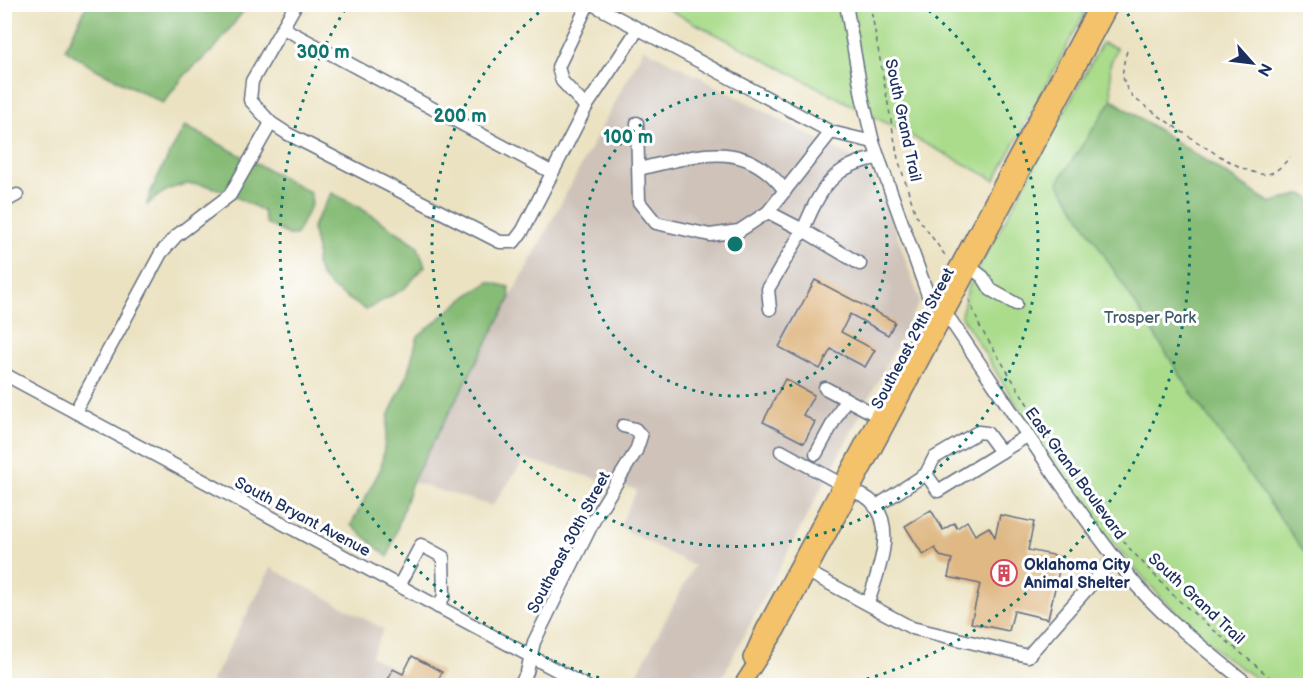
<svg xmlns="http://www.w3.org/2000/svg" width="1315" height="690" viewBox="0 0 1315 690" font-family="'Balsamiq Sans',sans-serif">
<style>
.industrial{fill:#cec2b9}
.green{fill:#aadc8b;stroke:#628674;stroke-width:1.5}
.forest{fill:#87bc77;stroke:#51766a;stroke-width:1.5}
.building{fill:#dfb884}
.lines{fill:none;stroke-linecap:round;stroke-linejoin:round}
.minor-casing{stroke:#646e81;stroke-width:15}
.major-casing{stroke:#646e81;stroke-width:18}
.path{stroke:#646e81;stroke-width:1.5;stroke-dasharray:4.5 4.5;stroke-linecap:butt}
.minor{stroke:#fff;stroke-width:12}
.major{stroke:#f3c26a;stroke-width:15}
.ring{fill:none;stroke:#0f766e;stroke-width:3;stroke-dasharray:3 6}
.labels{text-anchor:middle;stroke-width:6;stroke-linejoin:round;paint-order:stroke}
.street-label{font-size:16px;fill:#1b2f5e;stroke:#fff}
.park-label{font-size:16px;fill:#3f5a69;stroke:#fff}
.poi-label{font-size:16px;font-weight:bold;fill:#1b2f5e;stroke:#fff;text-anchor:start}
.centre{fill:#0f766e;stroke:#fff;stroke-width:3}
.ring-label{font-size:18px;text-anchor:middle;font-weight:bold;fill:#0f766e;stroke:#fff;stroke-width:6;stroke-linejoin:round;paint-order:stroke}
</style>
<rect width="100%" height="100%" fill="#fff"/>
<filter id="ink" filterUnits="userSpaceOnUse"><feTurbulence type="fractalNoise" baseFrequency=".0167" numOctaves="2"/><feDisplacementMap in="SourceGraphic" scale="12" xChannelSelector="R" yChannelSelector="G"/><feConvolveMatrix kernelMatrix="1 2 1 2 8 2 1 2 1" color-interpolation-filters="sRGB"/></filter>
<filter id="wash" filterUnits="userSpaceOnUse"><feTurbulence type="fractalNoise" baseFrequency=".008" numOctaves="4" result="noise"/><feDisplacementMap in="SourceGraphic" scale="24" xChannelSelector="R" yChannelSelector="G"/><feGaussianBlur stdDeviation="1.35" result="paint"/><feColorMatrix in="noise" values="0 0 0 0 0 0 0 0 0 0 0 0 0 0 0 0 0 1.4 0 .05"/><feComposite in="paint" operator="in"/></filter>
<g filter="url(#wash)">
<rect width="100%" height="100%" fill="#ebe2c1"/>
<g class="industrial">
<polygon points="644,48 854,158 873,179 888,210 920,301 718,685 631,685 694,566 619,527 637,490 525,459 492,506 412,482"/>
<polygon points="271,568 384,629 371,656 393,669 385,685 209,686"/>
</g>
<g class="green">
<polygon points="660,5 1089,5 995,180"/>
<polygon points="1102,43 1117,48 1110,65 1112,100 1270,203 1302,194 1310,198 1310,685 1265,685 1220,653 1159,595 1088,515 1060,475 961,315 968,288"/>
</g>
<g class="forest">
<polygon points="87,5 87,4 248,5 215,48 185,75 163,103 90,66 65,49"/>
<polygon points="1112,100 1270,203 1302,194 1310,198 1310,560 1194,397 1058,182"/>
<path d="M185,126L310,192L312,203L296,235H288L266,223L263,211C220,189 188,166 147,205C148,190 176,143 185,126Z"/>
<polygon points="332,193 359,207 417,245 425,266 405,288 366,310 336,291 322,278 316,264 317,250 312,227"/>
<polygon points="489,282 509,287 510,299 412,482 388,557 351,525 381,468 389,414 406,379 418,336 467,296"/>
</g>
<g id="blocks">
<g class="building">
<polygon points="815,280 895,322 888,335 850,314 841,332 875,350 865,367 831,349 820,369 779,347"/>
<polygon points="785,379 814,395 803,415 815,422 804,443 763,422"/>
<polygon points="931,510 943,530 954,523 957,528 967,521 975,535 989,527 995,537 1000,515 1034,522 1028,550 1062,557 1048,619 1014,611 1009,631 971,623 980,584 948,577 952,559 940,556 935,548 923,555 905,526"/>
<polygon points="412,656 442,672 435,686 385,686 393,669 403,674"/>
</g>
</g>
</g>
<g filter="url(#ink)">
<use href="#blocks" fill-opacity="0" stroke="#646e81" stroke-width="1.5"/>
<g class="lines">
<defs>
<g id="minor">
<polyline points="296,4 252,81 250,100 271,123 288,134 500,242 514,242 523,230 586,107 638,29"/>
<polyline points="592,4 831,132 873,142"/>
<path d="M846,4L862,96L873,142L929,298L951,321C1009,406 1064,494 1128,575C1159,615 1211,654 1250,686"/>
<polyline points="283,28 551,172"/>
<polyline points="586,107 562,81 558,67 588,4"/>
<polyline points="637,123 639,202 656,223 710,235 739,231 768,212"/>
<path d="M831,132L768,212L803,230C819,192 833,163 879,158"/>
<path d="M639,169C695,156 745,136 785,191"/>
<polyline points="4,202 17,195"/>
<polyline points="970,267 983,277 991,290 1016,304"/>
<polyline points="770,309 768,289 803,230 860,264"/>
<polyline points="4,374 586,686"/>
<polyline points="825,388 878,416"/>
<polyline points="75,412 161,253 176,236 230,195 271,123"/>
<polyline points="781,451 841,484"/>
<polyline points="816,454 846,399"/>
<polyline points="926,474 934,458 978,432 987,433 1001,452"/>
<path d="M851,490C857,493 866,496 871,501C898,527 877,574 868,603"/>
<polyline points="875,507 926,474 938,491 1027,436"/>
<polyline points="808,572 912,628 1028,656 1115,557"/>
<polyline points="399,586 421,545 443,557 444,596 438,607"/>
<polyline points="520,686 527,672 534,642 596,516 636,451 641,436 635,429 623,426"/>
</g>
<g id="major">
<polyline points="751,658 764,629 1098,4"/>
<polyline points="741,686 775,634 1111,4"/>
</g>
</defs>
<use href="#minor" class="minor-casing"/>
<use href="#major" class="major-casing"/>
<g class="path">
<polyline points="870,4 898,159 916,215 947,258"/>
<path d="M1127,51C1121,71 1120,83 1135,99C1159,115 1244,180 1268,174C1278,171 1284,164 1290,157"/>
<polyline points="969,299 980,327 1065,465 1130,549 1177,599 1280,686"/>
</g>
<use href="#minor" class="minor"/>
<use href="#major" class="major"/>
</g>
</g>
<g class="ring">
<circle cx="735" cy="244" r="152"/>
<path d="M922 5A303 303 0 1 1 548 5"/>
<path d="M625 685A455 455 0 0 1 347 6M1123 6A455 455 0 0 1 845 685"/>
</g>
<defs>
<symbol id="building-ring" viewBox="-11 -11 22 22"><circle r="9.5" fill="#fff" stroke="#d1495b" stroke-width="1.5"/><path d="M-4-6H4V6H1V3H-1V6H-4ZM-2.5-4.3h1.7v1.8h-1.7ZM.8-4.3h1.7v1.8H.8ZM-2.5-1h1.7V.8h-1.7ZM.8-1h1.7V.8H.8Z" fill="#d1495b"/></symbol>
</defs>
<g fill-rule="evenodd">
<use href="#building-ring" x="989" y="558" width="30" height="30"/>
</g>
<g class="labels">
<g class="street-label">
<text transform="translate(904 120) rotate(78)" y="6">South Grand Trail</text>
<text transform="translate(912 338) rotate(-62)" y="6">Southeast 29th Street</text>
<text transform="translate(1076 473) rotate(54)" y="6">East Grand Boulevard</text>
<text transform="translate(303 516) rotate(28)" y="6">South Bryant Avenue</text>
<text transform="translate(568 542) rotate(-62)" y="6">Southeast 30th Street</text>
<text transform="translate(1197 598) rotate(43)" y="6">South Grand Trail</text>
</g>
<g class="park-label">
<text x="1150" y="323">Trosper Park</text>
</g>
<g class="poi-label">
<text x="1024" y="570">Oklahoma City<tspan x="1024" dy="18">Animal Shelter</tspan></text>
</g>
</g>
<circle cx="735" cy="244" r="9" class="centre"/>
<g class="ring-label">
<text x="323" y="58">300 m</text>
<text x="460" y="122">200 m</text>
<text x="628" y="143">100 m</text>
</g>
<rect width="1315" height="690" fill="none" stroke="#fff" stroke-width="24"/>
<g transform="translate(1252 63) rotate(118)" stroke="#ffffff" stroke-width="4.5" paint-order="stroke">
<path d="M0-4.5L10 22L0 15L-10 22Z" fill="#1b2f5e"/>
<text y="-9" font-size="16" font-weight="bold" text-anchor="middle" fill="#1b2f5e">N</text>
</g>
</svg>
